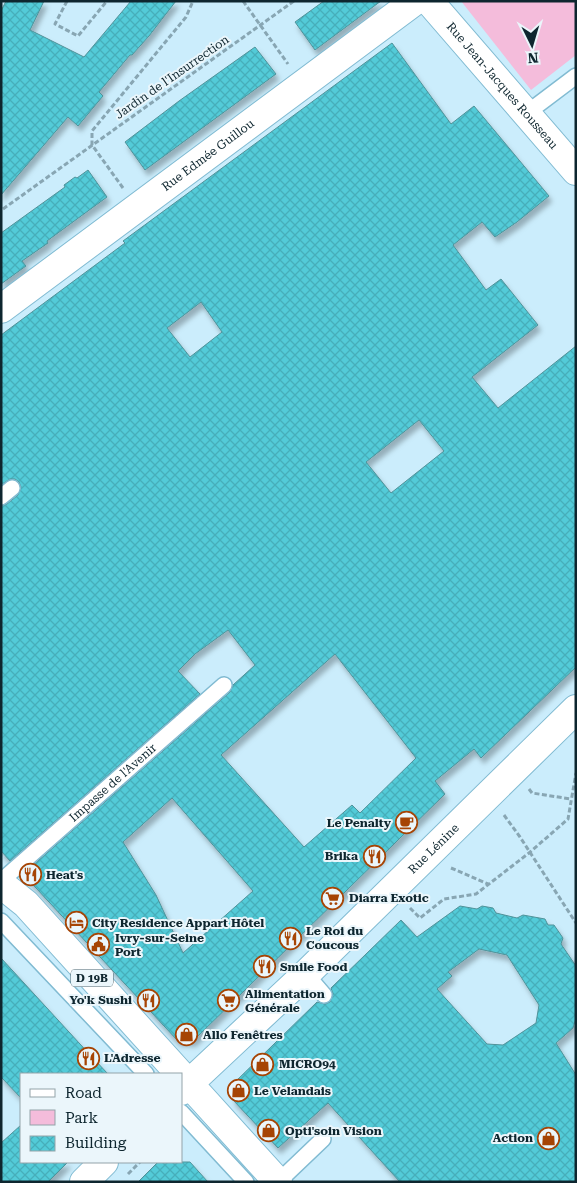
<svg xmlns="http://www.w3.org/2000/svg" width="577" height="1183" viewBox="0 0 577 1183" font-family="'Roboto Serif',serif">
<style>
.park{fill:#f4bcdb}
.building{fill:url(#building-cross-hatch);stroke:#509299;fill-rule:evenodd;filter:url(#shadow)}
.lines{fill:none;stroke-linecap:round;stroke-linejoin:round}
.lane-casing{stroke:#81bbd2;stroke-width:18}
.street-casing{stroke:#81bbd2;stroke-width:30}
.secondary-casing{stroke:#81bbd2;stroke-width:30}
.primary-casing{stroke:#81bbd2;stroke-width:30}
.path{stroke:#88a6b3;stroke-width:3;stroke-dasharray:5 2.5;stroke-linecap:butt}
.lane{stroke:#fff;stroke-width:15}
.street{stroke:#fff;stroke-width:28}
.secondary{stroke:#fff;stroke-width:28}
.primary{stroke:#fff;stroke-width:28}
.labels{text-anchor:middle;stroke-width:4;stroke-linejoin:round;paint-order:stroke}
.shield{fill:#ebf6fb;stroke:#50646c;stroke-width:1}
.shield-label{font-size:11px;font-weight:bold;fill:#0e262f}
.street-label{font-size:12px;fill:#0e262f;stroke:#ebf6fb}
.poi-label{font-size:12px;font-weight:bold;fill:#0e262f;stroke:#ebf6fb;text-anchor:start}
</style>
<defs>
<pattern id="building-cross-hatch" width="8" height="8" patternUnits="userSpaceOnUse" patternTransform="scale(1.25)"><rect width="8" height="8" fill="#52cbd8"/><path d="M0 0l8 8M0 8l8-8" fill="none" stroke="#46aeba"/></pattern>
<filter id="shadow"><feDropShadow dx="3" dy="5.5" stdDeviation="2.5" flood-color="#0004"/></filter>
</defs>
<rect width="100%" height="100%" fill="#cbedfc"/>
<polygon class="park" points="461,1 576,1 576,55 531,90"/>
<g class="building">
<polygon points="6,1 44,1 30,30 84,57 131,1 176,1 149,36 132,55 130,55 99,92 103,96 78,126 68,117 1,195 1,11"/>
<polygon points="324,1 381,1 315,50 295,22"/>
<path d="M392,43L451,124L474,106L549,196L517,222L495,237L482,222L453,245L486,290L501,279L538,325L472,377L498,408L576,346V667L481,758L474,749L435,781L445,794L193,1041L177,1040L23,874L230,692L233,685L255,665L228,630L195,654L178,671L200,694L10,861L1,851V506L7,504L18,495L21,487L19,482L15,479H10L1,485V335L125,243L123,241ZM201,302L222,332L190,357L167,328ZM419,420L444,451L391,493L366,462ZM335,654L416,758L360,813L352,805L304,847L221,755ZM172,798L253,891L183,953L156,895L123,842Z"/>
<polygon points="255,47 276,74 145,170 125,142 179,101"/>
<polygon points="88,170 107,197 47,241 48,243 22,261 26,266 1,284 1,233 65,187 64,185 75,177 77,178"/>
<path d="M460,906L477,909L482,906L493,908L496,913L517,918L523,915L545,919L548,925H554L563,938L561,944L576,966V1018L573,1028L556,1043L576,1075V1182H400L328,1103L278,1148L233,1100V1084L317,1002L325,1004L330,1002L333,994L331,988L401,920L417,937ZM479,949L507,955L539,1005L536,1023L503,1045L487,1044L437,989L452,976L448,972Z"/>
<polygon points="1,958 80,1044 108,1074 21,1074 21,1098 1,1077"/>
<polygon points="21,1125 21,1162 68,1162 48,1182 1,1182 1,1143"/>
<polygon points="158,1162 190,1162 208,1182 138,1182"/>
</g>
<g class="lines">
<defs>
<g id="lane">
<polyline points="527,113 576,76"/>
<polyline points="1,497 12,488"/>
<path id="s1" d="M1,881L224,685"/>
<polyline points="1,921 146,1074"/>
<polyline points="306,974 324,995"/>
<polyline points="181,1112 246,1182"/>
<polyline points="278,1182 323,1139"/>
</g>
<g id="street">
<path id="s2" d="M429,1L576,171"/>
<path id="s3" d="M1,309L415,1"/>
</g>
<g id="secondary">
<path id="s4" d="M181,1091L306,974L576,709"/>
<polyline points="84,1182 104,1162"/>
</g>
<g id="primary">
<polyline points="1,884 26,904 180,1074"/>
<polyline points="181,1075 278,1182"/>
</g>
</defs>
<use href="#lane" class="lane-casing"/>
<use href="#street" class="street-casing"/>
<use href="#secondary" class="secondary-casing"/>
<use href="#primary" class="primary-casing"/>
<g class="path">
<polyline points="67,1 55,24 78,36 107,1"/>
<polyline points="243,1 288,64"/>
<polyline points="123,188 92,145 92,131 186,17 193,1"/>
<polyline points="3,209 294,1"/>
<polyline points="529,789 532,793 571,799"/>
<polyline points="504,815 520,837 576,923"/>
<polyline points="451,868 488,884"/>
<polyline points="410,908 420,918 444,899 476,894 529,853 568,819 576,773"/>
<polyline points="128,1174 140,1162"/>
</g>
<use href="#lane" class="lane"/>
<use href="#street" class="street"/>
<use href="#secondary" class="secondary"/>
<use href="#primary" class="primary"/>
</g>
<defs>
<symbol id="cafe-ring" viewBox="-11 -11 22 22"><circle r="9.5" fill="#ebf6fb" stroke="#a64404" stroke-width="1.5"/><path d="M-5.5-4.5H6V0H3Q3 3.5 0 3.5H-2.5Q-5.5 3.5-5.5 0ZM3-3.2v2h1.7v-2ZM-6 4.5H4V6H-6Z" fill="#a64404"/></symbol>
<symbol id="restaurant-ring" viewBox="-11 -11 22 22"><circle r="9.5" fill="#ebf6fb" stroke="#a64404" stroke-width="1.5"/><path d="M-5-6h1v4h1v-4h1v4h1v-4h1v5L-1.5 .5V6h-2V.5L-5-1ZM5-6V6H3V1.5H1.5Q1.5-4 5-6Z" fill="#a64404"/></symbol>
<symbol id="supermarket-ring" viewBox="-11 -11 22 22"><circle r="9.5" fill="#ebf6fb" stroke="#a64404" stroke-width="1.5"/><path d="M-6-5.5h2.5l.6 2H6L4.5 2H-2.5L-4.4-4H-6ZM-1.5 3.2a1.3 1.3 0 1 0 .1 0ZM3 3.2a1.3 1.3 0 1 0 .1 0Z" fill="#a64404"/></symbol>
<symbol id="hotel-ring" viewBox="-11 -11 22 22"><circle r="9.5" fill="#ebf6fb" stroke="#a64404" stroke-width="1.5"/><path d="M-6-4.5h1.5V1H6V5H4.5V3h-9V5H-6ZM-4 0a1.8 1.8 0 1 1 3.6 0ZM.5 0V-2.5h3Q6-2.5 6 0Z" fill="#a64404"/></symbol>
<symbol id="civic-ring" viewBox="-11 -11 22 22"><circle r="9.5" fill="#ebf6fb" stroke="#a64404" stroke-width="1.5"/><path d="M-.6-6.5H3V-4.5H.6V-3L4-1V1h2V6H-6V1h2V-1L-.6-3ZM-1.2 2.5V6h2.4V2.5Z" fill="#a64404"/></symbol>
<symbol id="shop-ring" viewBox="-11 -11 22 22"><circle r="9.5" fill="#ebf6fb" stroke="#a64404" stroke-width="1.5"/><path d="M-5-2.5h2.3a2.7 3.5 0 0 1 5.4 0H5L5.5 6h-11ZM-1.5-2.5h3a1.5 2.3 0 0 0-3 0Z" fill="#a64404"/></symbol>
</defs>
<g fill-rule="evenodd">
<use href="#cafe-ring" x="394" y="810" width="25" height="25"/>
<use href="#restaurant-ring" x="362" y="844" width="25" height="25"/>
<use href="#restaurant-ring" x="18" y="862" width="25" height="25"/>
<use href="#supermarket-ring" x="320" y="886" width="25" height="25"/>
<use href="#hotel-ring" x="64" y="910" width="25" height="25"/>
<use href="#restaurant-ring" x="278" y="926" width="25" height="25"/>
<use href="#civic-ring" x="86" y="932" width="25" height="25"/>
<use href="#restaurant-ring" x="252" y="954" width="25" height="25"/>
<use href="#restaurant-ring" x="136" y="988" width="25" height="25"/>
<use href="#supermarket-ring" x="216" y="988" width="25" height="25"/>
<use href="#shop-ring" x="174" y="1022" width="25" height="25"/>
<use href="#restaurant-ring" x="76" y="1046" width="25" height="25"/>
<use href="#shop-ring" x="250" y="1052" width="25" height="25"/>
<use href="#shop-ring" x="226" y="1078" width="25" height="25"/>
<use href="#shop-ring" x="256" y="1118" width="25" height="25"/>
<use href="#shop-ring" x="536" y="1126" width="25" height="25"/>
</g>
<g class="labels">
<rect class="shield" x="71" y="969.5" width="42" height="17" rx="4"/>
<g class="shield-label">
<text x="92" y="982">D 19B</text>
</g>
<g class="street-label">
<text transform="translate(172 77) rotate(-35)" y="4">Jardin de l'Insurrection</text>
<text dy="4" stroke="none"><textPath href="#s2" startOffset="112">Rue Jean-Jacques Rousseau</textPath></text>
<text dy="4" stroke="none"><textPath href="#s3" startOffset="258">Rue Edmée Guillou</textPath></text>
<text dy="4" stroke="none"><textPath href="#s1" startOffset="149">Impasse de l'Avenir</textPath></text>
<text dy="4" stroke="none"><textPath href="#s4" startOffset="350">Rue Lénine</textPath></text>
</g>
<g class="poi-label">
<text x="391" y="827" text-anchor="end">Le Penalty</text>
<text x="358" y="860" text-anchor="end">Brika</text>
<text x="46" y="879">Heat's</text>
<text x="349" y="902">Diarra Exotic</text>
<text x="92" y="927">City Residence Appart Hôtel</text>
<text x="306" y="935">Le Roi du<tspan x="306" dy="14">Coucous</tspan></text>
<text x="115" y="942">Ivry-sur-Seine<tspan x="115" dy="14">Port</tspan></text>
<text x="280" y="971">Smile Food</text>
<text x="245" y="998">Alimentation<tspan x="245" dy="14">Générale</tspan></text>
<text x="132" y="1004" text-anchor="end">Yo'k Sushi</text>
<text x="203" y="1039">Allo Fenêtres</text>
<text x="104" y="1062">L'Adresse</text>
<text x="279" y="1068">MICRO94</text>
<text x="254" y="1095">Le Velandais</text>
<text x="285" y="1135">Opti'soin Vision</text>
<text x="533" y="1142" text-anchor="end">Action</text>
</g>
</g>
<rect width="577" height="1183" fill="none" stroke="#0e262f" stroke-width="5"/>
<rect x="20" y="1073" width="162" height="90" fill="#ebf6fb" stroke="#93a3a9"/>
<rect x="30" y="1089" width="25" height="8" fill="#ffffff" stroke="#93a3a9"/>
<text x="65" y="1098" font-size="15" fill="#0e262f">Road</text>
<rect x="30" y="1110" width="25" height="15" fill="#f4bcdb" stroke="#93a3a9"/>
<text x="65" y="1123" font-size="15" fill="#0e262f">Park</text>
<rect x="30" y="1136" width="25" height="15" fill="url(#building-cross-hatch)" stroke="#93a3a9"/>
<text x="65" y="1148" font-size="15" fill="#0e262f">Building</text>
<g transform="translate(532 45) rotate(175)" stroke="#ebf6fb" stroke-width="4" paint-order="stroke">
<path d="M0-4L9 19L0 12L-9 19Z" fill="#0e262f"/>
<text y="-8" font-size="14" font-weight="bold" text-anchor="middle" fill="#0e262f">N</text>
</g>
</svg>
